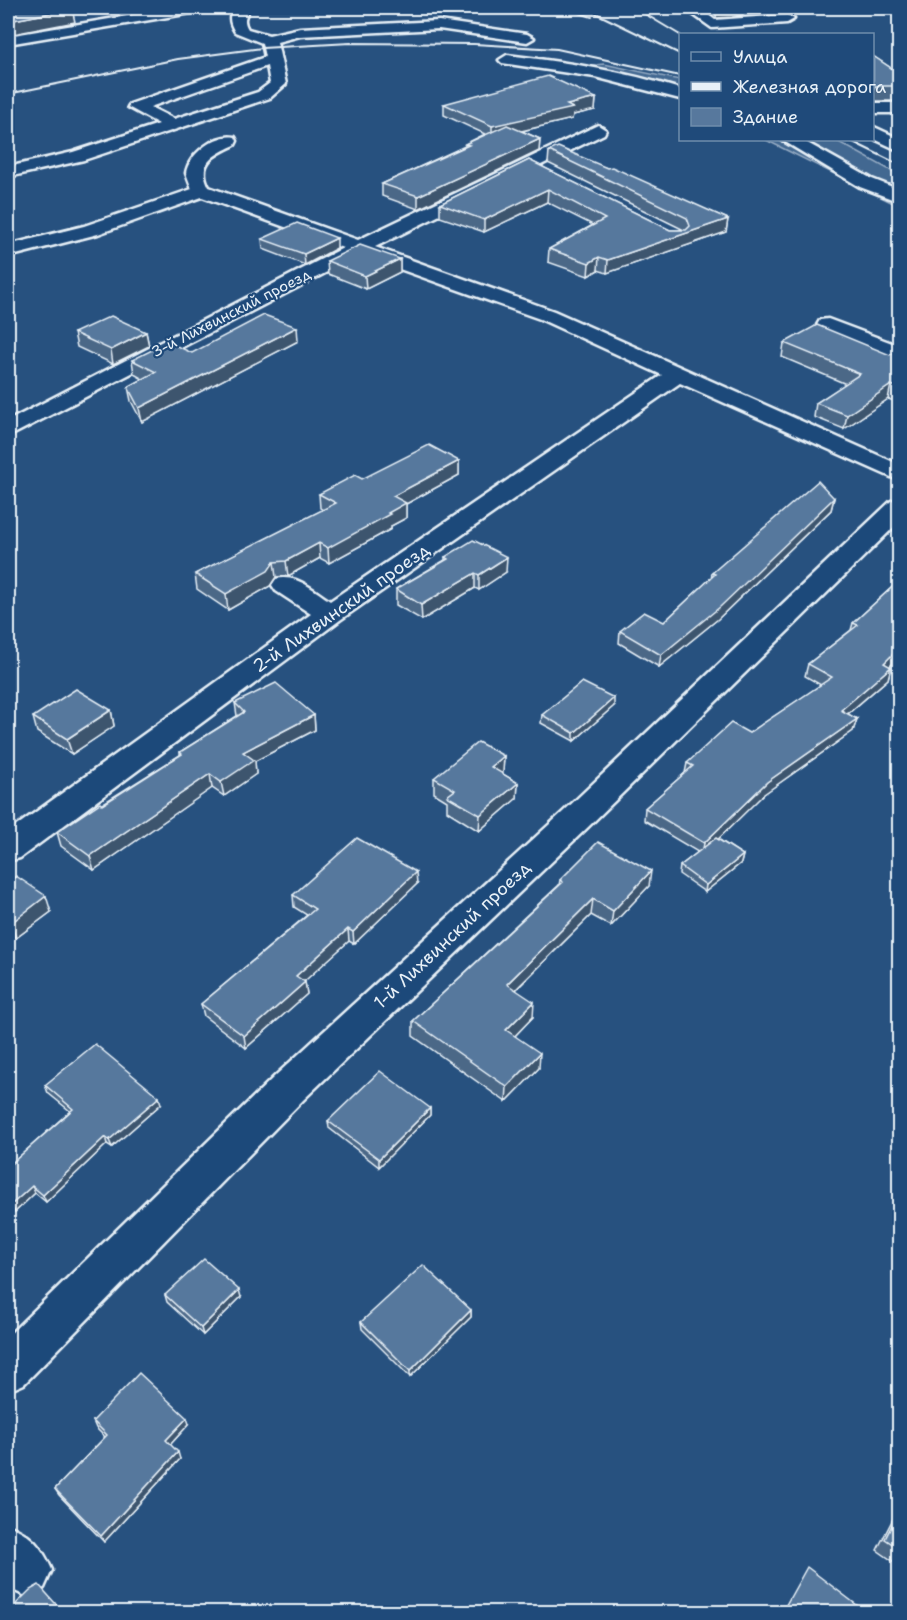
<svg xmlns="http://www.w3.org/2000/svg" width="907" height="1620" viewBox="0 0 907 1620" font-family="'Shantell Sans',sans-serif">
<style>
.green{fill:#436891;stroke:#96acc4;stroke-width:1.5}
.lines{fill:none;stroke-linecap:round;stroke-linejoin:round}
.stream{fill:#9db3c9;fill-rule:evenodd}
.minor-casing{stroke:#e8f1f8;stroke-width:5}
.minor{fill:#1f4a7a;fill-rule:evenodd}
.rail{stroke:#e8f1f8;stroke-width:2}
.wall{fill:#4b6787;stroke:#e8f1f8;stroke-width:1.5}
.shaded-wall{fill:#3d546e;stroke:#e8f1f8;stroke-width:1.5}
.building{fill:#57789d;stroke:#e8f1f8;stroke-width:1.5}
.labels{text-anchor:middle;stroke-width:4.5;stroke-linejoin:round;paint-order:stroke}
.far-street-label{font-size:15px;fill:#e8f1f8;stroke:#1f4a7a}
.street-label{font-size:18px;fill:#e8f1f8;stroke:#1f4a7a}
</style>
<rect width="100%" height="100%" fill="#27517f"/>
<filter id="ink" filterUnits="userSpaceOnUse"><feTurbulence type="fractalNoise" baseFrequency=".0167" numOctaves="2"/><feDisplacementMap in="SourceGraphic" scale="12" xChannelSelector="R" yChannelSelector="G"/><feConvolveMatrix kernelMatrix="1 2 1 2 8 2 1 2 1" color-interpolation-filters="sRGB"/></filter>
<g filter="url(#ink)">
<g class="green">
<polygon points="604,64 680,80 680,97 646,80 585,66"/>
<polygon points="766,140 835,140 899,175 899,206"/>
</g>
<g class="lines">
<polygon class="stream" points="884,8 889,8 900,11 900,14"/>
<defs>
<g id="minor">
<polygon points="175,8 204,8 197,12 8,44 8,36"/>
<path d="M235,8H250C246,16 242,19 248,29L269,35L300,28L439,21L527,34L534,38L527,42L439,29L300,36L277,42L286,84L270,98L84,160L8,177V167L73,152L159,124L128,107L130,104L265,57L262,43L235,32C230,24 227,15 235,8ZM267,66L270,83L258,92L174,119L150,107Z"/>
<polygon points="684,8 699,8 715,20 787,15 794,19 787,23 712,28"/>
<path d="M507,55C566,62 624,71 680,89V99L595,77L502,63L499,60Z"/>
<rect x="872" y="103" width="28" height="10"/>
<path d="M598,125L606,130L604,134L375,247L554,311L900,465V481L680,383L340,620L20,858L8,861V832L311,614L276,591L272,585L276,579C297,574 313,590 330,601L662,375L540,319L360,255L8,437V421L343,248L202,197L98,234L8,257V245L84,226L192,189L186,173C189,154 216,133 235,137L237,141L235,145C215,154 196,163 209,187L358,240Z"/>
<polygon points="872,126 900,139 900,151 872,138"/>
<polygon points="782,140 802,140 872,179 900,190 900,202 860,187"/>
<polygon points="828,319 900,346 900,361 820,330 817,325 820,320"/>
<polygon points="900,498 900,521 587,828 303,1100 24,1384 8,1391 8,1336 275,1076 563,812 891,501"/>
<path d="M8,1525C31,1534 42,1547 52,1570L44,1588L26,1596L8,1588Z"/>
</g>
</defs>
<use href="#minor" class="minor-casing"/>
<use href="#minor" class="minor"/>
<g class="rail">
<polyline points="564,8 592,17"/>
<polyline points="585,8 680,54"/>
<polyline points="635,8 680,35"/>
<polyline points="8,94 178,59 262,48 350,43 474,44 557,49 680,76"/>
<polyline points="849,140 900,165"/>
</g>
</g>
<g class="wall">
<polygon points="702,8 769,8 732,17 716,18"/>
<polygon points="873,56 900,74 900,101 873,101"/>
<polygon points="596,98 595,110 573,115 572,119 522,131 540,139 539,151 418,209 382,196 382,184 465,146 465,144 485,134 444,115 444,104"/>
<polygon points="549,151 607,168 728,219 726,232 607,273 598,270 588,276 548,262 549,249 593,225 547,202 484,232 440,217 440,204 529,160 670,230 684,230 548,163"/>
<polygon points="262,239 337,248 305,265 263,249"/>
<polygon points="400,259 400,272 366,289 328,274 327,261"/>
<polygon points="146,332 149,346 113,364 77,347 74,333"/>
<polygon points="298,341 142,422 131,401 128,387 143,379 134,374 132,360"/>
<polygon points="784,343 890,355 900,349 900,403 888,399 844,429 814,417 816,403 846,384 782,357"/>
<polygon points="459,461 459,475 406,504 406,518 391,526 391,529 329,563 320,558 288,576 276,577 270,586 228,610 197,589 195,574 323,510 320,508 319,494 362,479"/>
<polygon points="834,498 831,510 718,619 659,667 619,643 620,631 664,622 711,578 712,573"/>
<polygon points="445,557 506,572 479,590 475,588 422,620 396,605 396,589 445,560"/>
<polygon points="900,580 890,666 891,667 888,679 848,714 857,719 853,731 764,794 718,839 743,855 741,863 705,892 679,874 680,866 698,852 644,820 645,808 685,773 687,763 749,733 821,685 805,676 808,664 851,630 853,623"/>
<polygon points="235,703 314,715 315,730 255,761 256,774 224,796 212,788 94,870 61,846 57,832 180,755 180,752 237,716"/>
<polygon points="614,706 574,741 541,723 542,715"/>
<polygon points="111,710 114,726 72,754 37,732 33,717"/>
<polygon points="504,756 503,772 501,773 518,783 517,798 479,831 447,811 447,801 434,793 434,778"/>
<polygon points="560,880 649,886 611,926 591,915 516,990 533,1017 515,1036 539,1068 506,1102 413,1036 413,1021 559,885"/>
<polygon points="8,883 51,912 16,938 8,932"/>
<polygon points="417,884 354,944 349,941 304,981 305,982 307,994 246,1048 204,1016 201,1004 307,915 294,907 293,895"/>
<polygon points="45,1085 161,1104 112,1147 107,1144 46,1202 35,1193 15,1212 8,1206 8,1159 12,1163 70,1111 48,1093"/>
<polygon points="430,1108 430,1115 379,1167 329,1128 328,1121"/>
<polygon points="165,1295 241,1297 203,1335 167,1302"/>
<polygon points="471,1310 471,1317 410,1377 362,1329 361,1322"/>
<polygon points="93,1421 189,1424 170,1445 180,1459 104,1542 59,1495 55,1489 105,1437 96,1428"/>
<polygon points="900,1505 900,1566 877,1550"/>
</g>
<g class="shaded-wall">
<polygon points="717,8 769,8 732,17 716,18"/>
<polygon points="72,9 75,22 8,35 8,21"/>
<polygon points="596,98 595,110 573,115 572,119 492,138 492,126 567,105"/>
<polygon points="540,139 539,151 418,209 418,196"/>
<polygon points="548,189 547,202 484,232 484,220"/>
<polygon points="728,219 726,232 607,273 608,260"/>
<polygon points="337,238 337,248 305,265 304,254"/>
<polygon points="599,257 598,270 588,276 589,263"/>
<polygon points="400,259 400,272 366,289 365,276"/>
<polygon points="297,327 298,341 142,422 139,408"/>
<polygon points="146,332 149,346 113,364 111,350"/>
<polygon points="891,385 888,399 844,429 847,415"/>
<polygon points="459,461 459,475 406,504 406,518 391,526 391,529 329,563 328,548 393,496"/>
<polygon points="834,498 831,510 718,619 659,667 661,655"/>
<polygon points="319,543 320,558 288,576 286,561"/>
<polygon points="507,557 506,572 479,590 479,575"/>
<polygon points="274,562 276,577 270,586 228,610 226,594"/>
<polygon points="475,573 475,588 422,620 421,605"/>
<polygon points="900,647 900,656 881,675 884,663"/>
<polygon points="891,667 888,679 838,722 841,710"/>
<polygon points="614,698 614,706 574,741 574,733"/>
<polygon points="111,710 114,726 72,754 67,739"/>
<polygon points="314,715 315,730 255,761 256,774 224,796 221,782 243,752"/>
<polygon points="857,719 853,731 764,794 702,855 704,843 767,782"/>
<polygon points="504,756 503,772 490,783 491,767"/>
<polygon points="210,774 212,788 94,870 90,856"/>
<polygon points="518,783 517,798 479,831 480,815"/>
<polygon points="743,855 741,863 705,892 706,885"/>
<polygon points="651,871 649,886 611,926 613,911"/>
<polygon points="416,872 417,884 354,944 353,932"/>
<polygon points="46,896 51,912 16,938 11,923"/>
<polygon points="593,899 591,915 506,999 507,984"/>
<polygon points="348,929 349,941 298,987 296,976"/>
<polygon points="305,982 307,994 246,1048 244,1036"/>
<polygon points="534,1002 533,1017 506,1045 506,1030"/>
<polygon points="540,1053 539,1068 506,1102 507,1087"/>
<polygon points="159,1097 161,1104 112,1147 109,1140"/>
<polygon points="430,1108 430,1115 379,1167 379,1159"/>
<polygon points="105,1137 107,1144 46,1202 43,1195"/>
<polygon points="32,1186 35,1193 15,1212 11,1205"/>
<polygon points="239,1290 241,1297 203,1335 201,1328"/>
<polygon points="471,1310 471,1317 410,1377 410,1371"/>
<polygon points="187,1418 189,1424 168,1447 166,1440"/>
<polygon points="178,1452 180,1459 104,1542 101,1536"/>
</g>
<g class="building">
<polygon points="8,8 70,8 72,9 8,21"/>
<polygon points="873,56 900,74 900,86 875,86 873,91"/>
<polygon points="548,76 596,98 567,105 573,108 492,126 444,104"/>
<polygon points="507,125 540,139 418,196 382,184 469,145 465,144"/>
<polygon points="558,147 607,168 612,167 728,219 608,260 599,257 589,263 549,249 605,219 548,189 484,220 440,204 529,160 670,230 686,230 690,226 687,218 549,151"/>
<polygon points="297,223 337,238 304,254 262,239"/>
<polygon points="360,245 400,259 365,276 327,261"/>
<polygon points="264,315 297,327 139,408 128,387 156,372 132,360 168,342 192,353"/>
<polygon points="111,316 146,332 111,350 74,333"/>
<polygon points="817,325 890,355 900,349 900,388 891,385 847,415 816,403 860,374 784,343"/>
<polygon points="429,445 459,461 393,496 406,503 388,513 390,514 328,548 319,543 286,561 274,562 268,571 226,594 195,574 336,503 319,494 355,475 362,479"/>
<polygon points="818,481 834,498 720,607 661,655 620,631 644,612 664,622 715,574 712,573"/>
<polygon points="473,540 507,557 479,575 475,573 421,605 396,589 448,559 445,557"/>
<polygon points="900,580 900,647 884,663 891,667 841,710 857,719 767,782 704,843 645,808 693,766 687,763 731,723 749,733 832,677 808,664 858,625 853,623"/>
<polygon points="582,682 614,698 574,733 542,715"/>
<polygon points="276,683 314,715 243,752 254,760 221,782 210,774 90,856 57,832 100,803 102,805 182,754 180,752 244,712 235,703"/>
<polygon points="76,689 111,710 67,739 33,717"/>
<polygon points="478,742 504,756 491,767 518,783 480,815 447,796 455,790 434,778"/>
<polygon points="357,838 416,872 353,932 348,929 296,976 305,982 244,1036 201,1004 315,909 293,895"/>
<polygon points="716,838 743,855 706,885 680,866"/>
<polygon points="598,842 651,871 613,911 593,899 507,984 534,1002 506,1030 540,1053 507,1087 413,1021 563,882 560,880"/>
<polygon points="16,876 46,896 11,923 8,920 8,883"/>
<polygon points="95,1044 159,1097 109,1140 105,1137 43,1195 32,1186 11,1205 8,1201 8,1159 12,1163 73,1109 45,1085"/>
<polygon points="380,1071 430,1108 379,1159 328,1121"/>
<polygon points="204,1259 239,1290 201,1328 165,1295"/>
<polygon points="423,1265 471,1310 410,1371 361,1322"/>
<polygon points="139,1373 187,1418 166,1440 178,1452 101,1536 55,1489 107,1435 93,1421"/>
<polygon points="900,1509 900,1549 885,1539"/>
<polygon points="807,1567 866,1612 782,1612"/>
<polygon points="39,1585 63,1612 8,1612 30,1590"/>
</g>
</g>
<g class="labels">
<g class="far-street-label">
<text transform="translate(231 313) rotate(-27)" y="5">3-й Лихвинский проезд</text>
</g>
<g class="street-label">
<text transform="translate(341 608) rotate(-35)" y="6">2-й Лихвинский проезд</text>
<text transform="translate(452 935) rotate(-43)" y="6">1-й Лихвинский проезд</text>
</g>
</g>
<rect width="907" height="1620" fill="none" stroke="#1f4a7a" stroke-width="30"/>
<rect x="15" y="15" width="877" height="1590" fill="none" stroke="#e8f1f8" stroke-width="2" filter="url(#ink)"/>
<rect x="679" y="33" width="195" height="108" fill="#1f4a7a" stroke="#6f8dac" stroke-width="1.5"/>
<rect x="691" y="52" width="30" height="9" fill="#1f4a7a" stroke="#6f8dac" stroke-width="1.5"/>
<text x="733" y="63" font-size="18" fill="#e8f1f8">Улица</text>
<rect x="691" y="82" width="30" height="9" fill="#e8f1f8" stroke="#6f8dac" stroke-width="1.5"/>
<text x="733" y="93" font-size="18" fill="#e8f1f8">Железная дорога</text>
<rect x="691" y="108" width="30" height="18" fill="#57789d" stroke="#6f8dac" stroke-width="1.5"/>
<text x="733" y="123" font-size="18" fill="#e8f1f8">Здание</text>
</svg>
